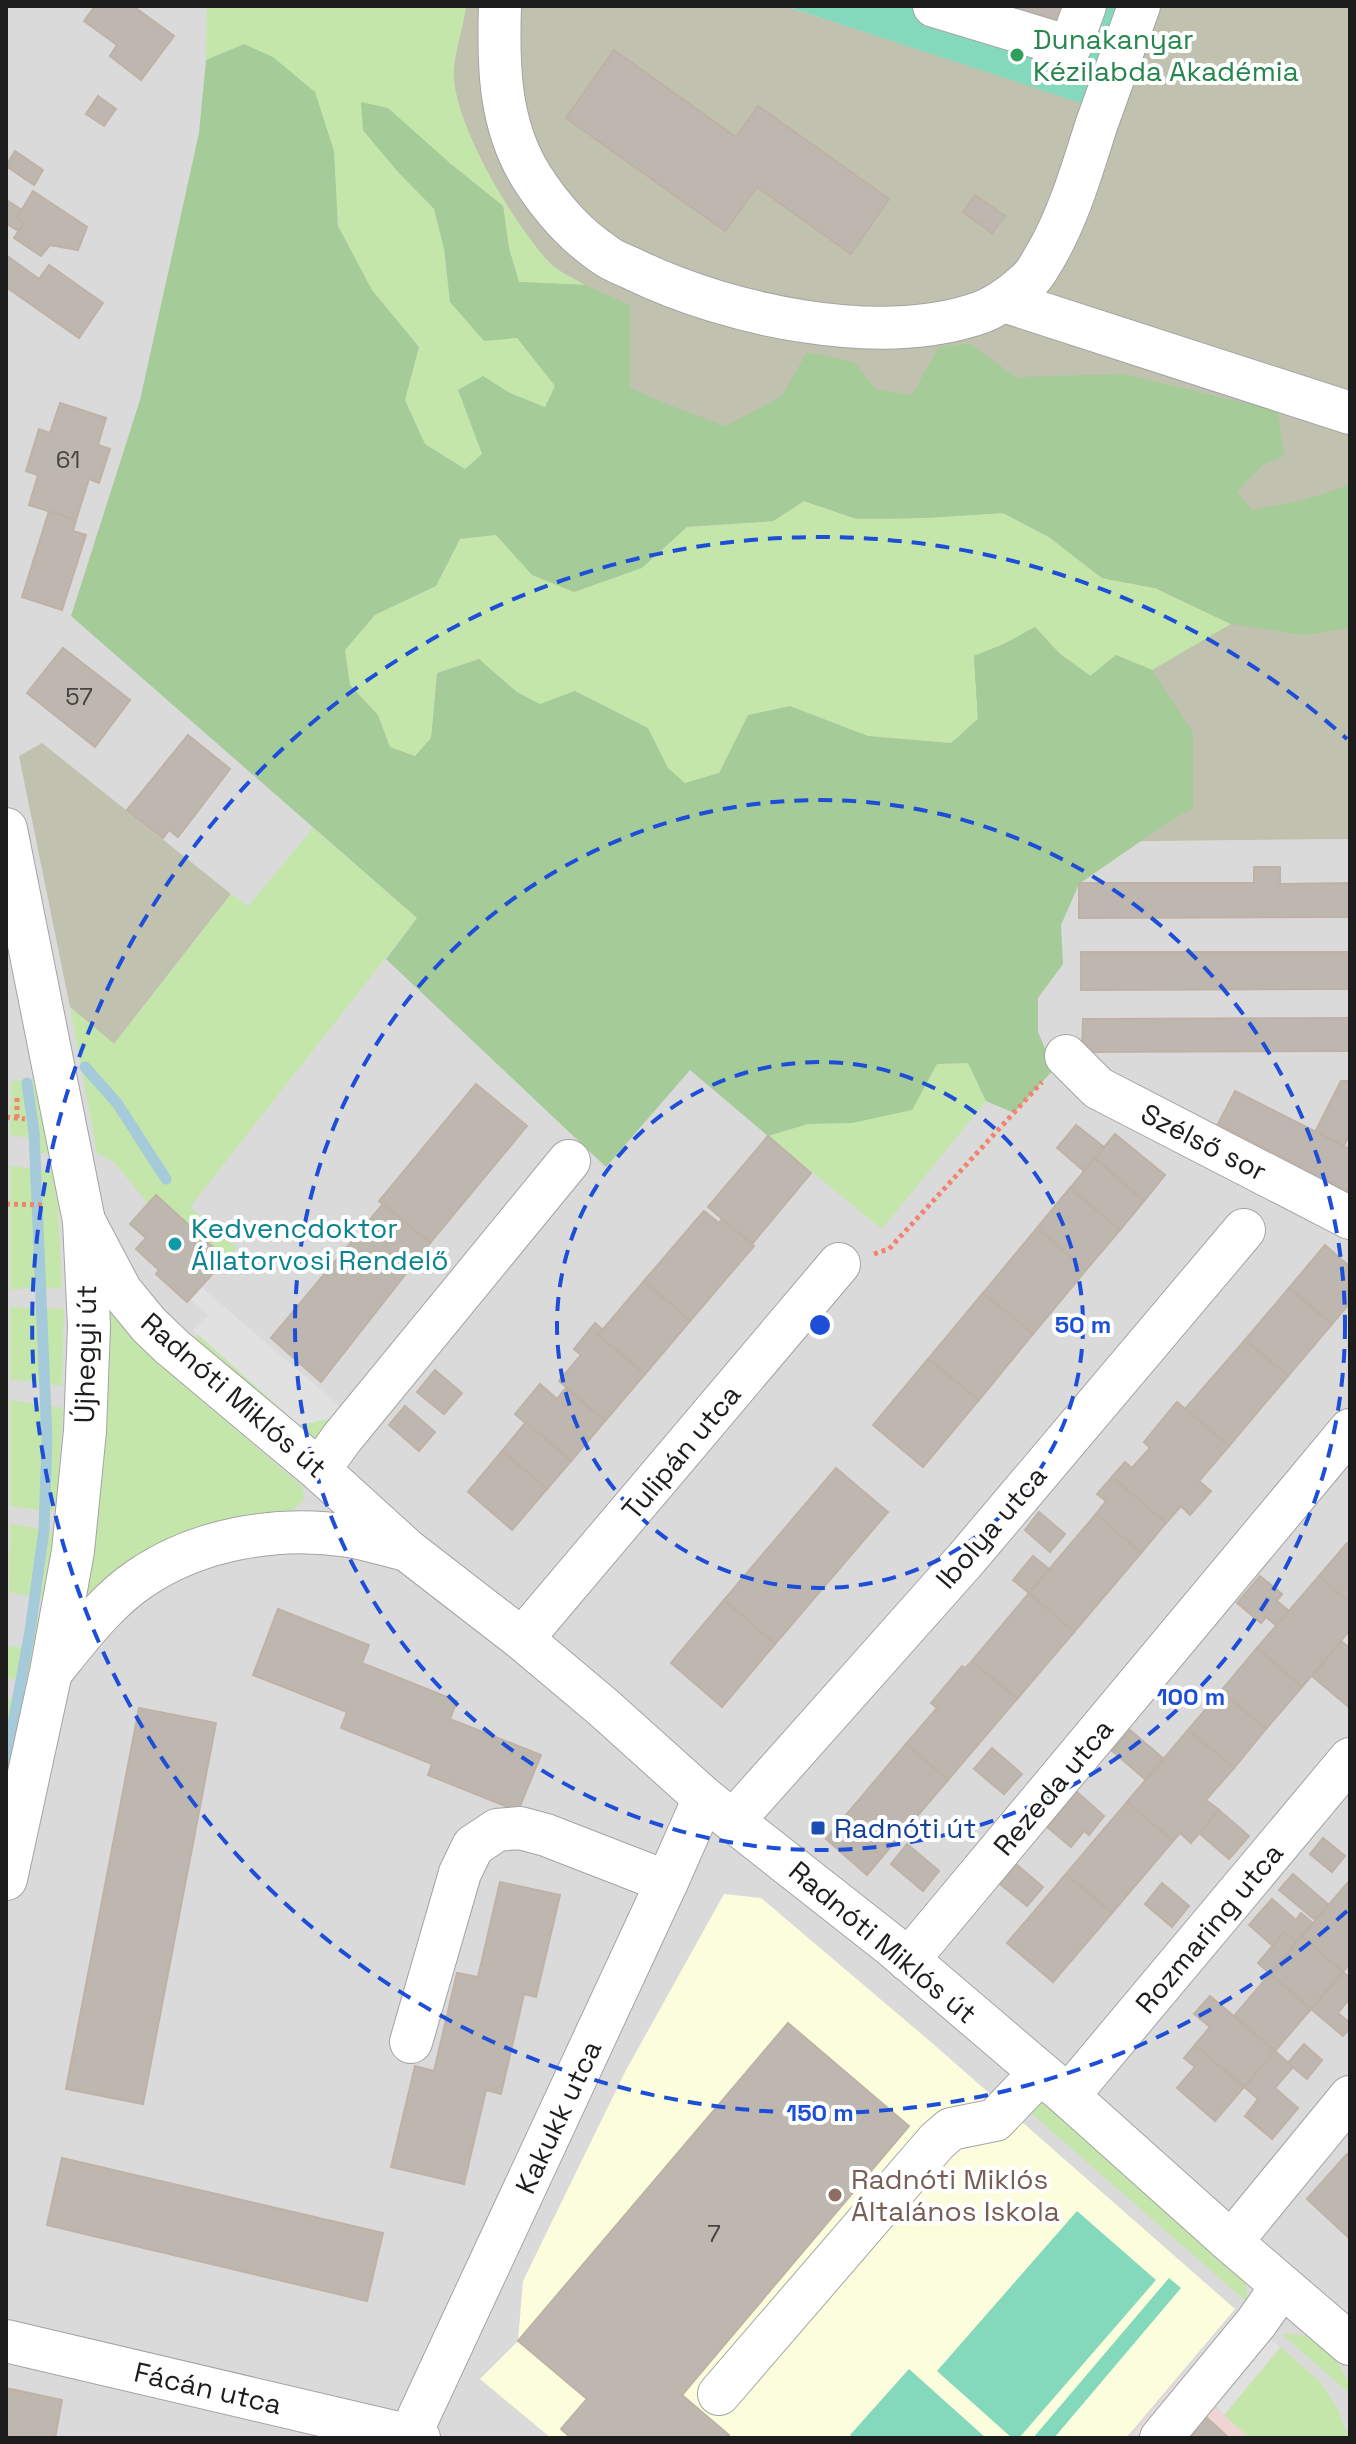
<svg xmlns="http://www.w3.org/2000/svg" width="1356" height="2444" viewBox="0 0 1356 2444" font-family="'Space Grotesk',sans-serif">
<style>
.residential{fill:#dbdada}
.commercial{fill:#eed5d3}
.education{fill:#fbfddc}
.construction{fill:#c0c1af}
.grass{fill:#c4e6ab}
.forest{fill:#a5cb99}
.pitch{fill:#84d9bd}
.parking{fill:#e1e1e1}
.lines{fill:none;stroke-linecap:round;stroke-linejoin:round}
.stream{stroke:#a5cad9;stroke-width:11}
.building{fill:#beb7b0;stroke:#beb2a6;stroke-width:2}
.minor-casing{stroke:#a4a4a4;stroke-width:44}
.path{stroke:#f2846f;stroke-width:5;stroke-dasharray:4 4;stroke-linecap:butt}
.minor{stroke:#fff;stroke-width:42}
.ring{fill:none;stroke:#1d4ed8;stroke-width:4;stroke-dasharray:14 10}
.leisure-dot{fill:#2e9e5b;stroke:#fff;stroke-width:3}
.culture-dot{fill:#0f9aa8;stroke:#fff;stroke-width:3}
.transit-dot{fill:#1a4fb4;stroke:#fff;stroke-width:3}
.education-dot{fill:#8d6e63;stroke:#fff;stroke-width:3}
.labels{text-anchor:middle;stroke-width:8;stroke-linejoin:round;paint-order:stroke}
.number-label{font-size:24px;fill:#454442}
.leisure-label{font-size:28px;fill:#27864d;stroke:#fff;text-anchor:start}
.street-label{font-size:28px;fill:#1d1d1d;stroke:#fff}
.culture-label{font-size:28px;fill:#0d838f;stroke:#fff;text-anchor:start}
.transit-label{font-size:28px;fill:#164399;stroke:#fff;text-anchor:start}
.education-label{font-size:28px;fill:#785e54;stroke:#fff;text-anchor:start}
.centre{fill:#1d4ed8;stroke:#fff;stroke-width:4}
.ring-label{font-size:24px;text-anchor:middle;font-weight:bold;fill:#1d4ed8;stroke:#fff;stroke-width:8;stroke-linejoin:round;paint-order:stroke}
</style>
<rect width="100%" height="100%" fill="#edebe3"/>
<polygon class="residential" points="6,6 235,6 1072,842 1350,839 1350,2438 6,2438"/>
<polygon class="commercial" points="1180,2377 1250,2438 1129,2438"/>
<polygon class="education" points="724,1894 761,1898 932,2043 1235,2309 1126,2438 551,2438 480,2379 518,2341 523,2281 625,2072"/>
<g class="construction">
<polygon points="235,6 785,6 1084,103 1117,6 1350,6 1350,839 1072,842"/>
<polygon points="42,743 231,894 114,1044 70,1007 19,756"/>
</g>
<g class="grass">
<path d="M207,6H466C464,27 452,59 454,79C458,131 514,224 549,262C558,272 574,278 585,285L519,282L509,249L503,206L452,165L363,130L398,172L434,209L444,249L450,302L517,338L555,386L545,407L510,393L483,377L458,390L482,454L465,469L425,444L405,400L419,347L372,290L338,226L334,151L244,44L206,60Z"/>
<polygon points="804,501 857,519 924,518 1003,513 1049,537 1102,578 1155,588 1231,624 1152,670 1116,655 1091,676 1060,654 1035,627 1004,644 974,656 978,719 951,743 868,736 790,706 748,715 719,773 684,784 668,768 648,728 540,704 517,692 479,659 437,673 431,738 415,756 390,747 378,715 350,685 345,650 375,615 436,586 460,539 496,535 532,575 642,568 687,527 773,521"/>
<polygon points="313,828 417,918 190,1207 237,1248 226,1259 156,1196 148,1204 115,1163 97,1153 70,1007 114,1044 231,894 248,906"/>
<polygon points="968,1063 986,1101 882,1229 768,1136 808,1124 852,1123 937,1064"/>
<polygon points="37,1079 51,1153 30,1153 29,1138 10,1135 11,1081"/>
<polygon points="10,1166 53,1171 58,1205 62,1288 10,1289"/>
<polygon points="10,1307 64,1309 62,1386 10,1379"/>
<polygon points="108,1311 117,1315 135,1338 166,1370 303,1487 304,1500 291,1511 199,1530 89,1598 86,1589"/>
<polygon points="198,1334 299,1425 334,1418 330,1434 312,1441 193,1340"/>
<polygon points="10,1400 63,1408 56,1512 10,1506"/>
<polygon points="10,1524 57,1531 49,1600 9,1592"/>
<polygon points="32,1617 47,1619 35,1682 6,1678 9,1646 27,1648"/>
<polygon points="6,1698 30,1702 6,1784"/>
<polygon points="1045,2100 1237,2268 1246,2285 1248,2303 1024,2107"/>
<path d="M1282,2334C1311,2334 1321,2340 1338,2364C1345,2374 1350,2381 1350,2394Z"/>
<polygon points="1281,2347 1321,2383 1337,2408 1349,2438 1250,2438 1224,2415"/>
</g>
<polygon class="forest" points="244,44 273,57 315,92 334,151 338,226 372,290 419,347 405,400 425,444 465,469 482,454 458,390 483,376 510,393 545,407 555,386 517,338 484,341 450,302 444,249 434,209 398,172 363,130 361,102 388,108 452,165 503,206 509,249 519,282 585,285 630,305 630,388 674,407 726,426 782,396 807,352 854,362 876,389 912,395 939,346 970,344 1016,377 1124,374 1278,411 1284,456 1264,464 1237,492 1252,510 1304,500 1350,485 1350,628 1304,635 1231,624 1155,588 1102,578 1049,537 1003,513 924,518 857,519 804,501 773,521 687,527 642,568 574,592 532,575 496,535 460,539 436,586 375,615 345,650 350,685 378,715 390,747 415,756 431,738 437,673 479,659 517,692 540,704 575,691 648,728 668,768 685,783 719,773 748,715 790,706 868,736 951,743 978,719 974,656 1004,644 1035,627 1060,654 1090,676 1116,655 1152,670 1193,733 1193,808 1167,823 1079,884 1061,925 1063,964 1038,998 1038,1032 1054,1069 1014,1113 986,1101 968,1063 937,1064 912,1110 852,1123 808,1124 768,1136 690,1070 606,1167 386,959 417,918 71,616 140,400 199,133 206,60"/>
<g class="pitch">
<polygon points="785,6 1117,6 1084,104"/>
<polygon points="1077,2211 1156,2280 1019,2438 1012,2438 937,2371"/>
<polygon points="1169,2278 1181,2288 1054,2438 1033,2438"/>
<polygon points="909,2369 986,2438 853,2438 850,2435"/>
</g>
<g class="parking">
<polygon points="201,1287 342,1408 334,1418 299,1425 193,1330 208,1315 190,1299"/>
<polygon points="1236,2311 1280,2347 1224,2415 1201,2389 1161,2438 1131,2438"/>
</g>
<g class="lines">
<g class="stream">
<polyline points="85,1067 117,1103 166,1179"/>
<polyline points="6,1762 30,1631 44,1530 47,1439 34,1132 27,1083"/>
</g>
</g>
<g class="building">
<polygon points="95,6 133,6 174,36 141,80 110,56 117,45 84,21"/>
<polygon points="986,6 1065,6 1058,30"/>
<polygon points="614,50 736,137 758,106 889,199 851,254 757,187 725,231 566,118"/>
<polygon points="98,96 116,109 104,126 86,114"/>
<polygon points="15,151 43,170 34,185 6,166"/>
<polygon points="33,191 87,227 78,250 50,245 41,256 14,238 24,223 17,218"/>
<polygon points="975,195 1005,216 992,233 963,212"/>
<polygon points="8,201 22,210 17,218 24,223 18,231 6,223"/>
<polygon points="6,255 39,279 49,265 103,303 79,338 6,287"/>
<polygon points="60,403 106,418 98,445 110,449 99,483 89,479 76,520 29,505 38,475 26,471 39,429 50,433"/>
<polygon points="49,511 76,520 73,531 86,535 62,610 22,597"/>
<polygon points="63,648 130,700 95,747 27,693"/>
<polygon points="188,735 230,769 178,837 169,830 163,838 127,810"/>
<polygon points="1254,867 1280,867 1280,884 1350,883 1350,917 1079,918 1079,883 1254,883"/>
<polygon points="1081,952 1350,952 1350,989 1081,990"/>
<polygon points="1350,1018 1350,1051 1082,1052 1083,1019"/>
<polygon points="1341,1081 1350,1081 1350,1133 1344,1146 1315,1132"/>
<polygon points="476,1084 527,1126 430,1243 379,1201"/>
<polygon points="1235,1091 1350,1149 1350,1192 1218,1124"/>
<polygon points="1076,1125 1104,1147 1084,1171 1057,1148"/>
<polygon points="1115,1134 1165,1175 1144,1201 1095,1158"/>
<polygon points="768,1136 811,1173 752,1244 708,1207"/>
<polygon points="1095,1158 1144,1201 1120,1230 1070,1188"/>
<polygon points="1070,1188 1120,1230 1086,1270 1037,1228"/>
<polygon points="156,1195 226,1259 187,1302 156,1274 159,1270 136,1249 146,1238 130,1224"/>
<polygon points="383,1204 430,1243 321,1382 271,1338"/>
<polygon points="704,1211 719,1223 722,1219 754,1246 690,1321 644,1281"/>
<polygon points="1037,1228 1086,1270 1033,1334 983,1293"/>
<polygon points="1325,1245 1350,1267 1350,1303 1332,1324 1289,1288"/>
<polygon points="644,1281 690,1321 645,1374 598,1335"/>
<polygon points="1289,1288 1332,1324 1288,1376 1245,1340"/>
<polygon points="983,1293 1033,1334 979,1400 928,1359"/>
<polygon points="595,1323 603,1330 598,1335 645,1374 605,1421 559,1381 581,1355 574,1349"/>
<polygon points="1245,1340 1288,1376 1229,1446 1185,1409"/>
<polygon points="928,1359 979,1400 923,1467 873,1425"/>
<polygon points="435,1370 462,1393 444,1414 417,1392"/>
<polygon points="540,1384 557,1399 566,1388 605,1421 571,1461 515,1414"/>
<polygon points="1177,1402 1229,1446 1199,1481 1211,1491 1190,1515 1181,1506 1166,1523 1112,1477 1125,1462 1132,1468 1150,1448 1144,1442"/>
<polygon points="405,1406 435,1432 419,1451 389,1425"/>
<polygon points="526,1422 571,1461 547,1489 502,1451"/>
<polygon points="502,1451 547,1489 512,1530 468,1492"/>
<polygon points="836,1468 888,1512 775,1644 724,1600"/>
<polygon points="1112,1477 1166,1523 1141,1553 1096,1514 1106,1501 1097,1494"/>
<polygon points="1039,1512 1065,1534 1050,1552 1025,1530"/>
<polygon points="1096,1514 1141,1553 1074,1632 1029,1593"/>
<polygon points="1347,1543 1350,1545 1350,1603 1319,1576"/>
<polygon points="1033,1556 1049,1569 1029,1593 1013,1580"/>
<polygon points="1260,1576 1282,1594 1277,1601 1289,1611 1277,1626 1266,1617 1261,1623 1237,1603"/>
<polygon points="1319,1576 1350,1603 1350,1630 1302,1687 1257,1648"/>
<polygon points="1029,1593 1074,1632 1017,1699 972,1661"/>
<polygon points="724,1600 775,1644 722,1707 671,1663"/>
<polygon points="278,1609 369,1645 362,1663 457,1701 450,1719 541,1755 518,1811 428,1775 432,1764 341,1728 347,1712 253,1675"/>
<polygon points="1341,1641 1350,1648 1350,1708 1312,1676"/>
<polygon points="1257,1648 1302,1687 1266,1729 1221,1691"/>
<polygon points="972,1661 1017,1699 948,1780 906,1744 937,1708 931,1703 962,1666 965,1668"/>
<polygon points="1221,1691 1266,1729 1234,1768 1188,1730"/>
<polygon points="139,1708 216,1723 143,2104 66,2089"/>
<polygon points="1130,1730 1164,1759 1146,1780 1112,1751"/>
<polygon points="1188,1730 1234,1768 1206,1800 1219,1810 1191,1843 1180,1833 1173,1841 1127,1802"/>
<polygon points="906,1744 948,1780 882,1857 841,1821"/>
<polygon points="992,1748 1022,1774 1004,1794 974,1769"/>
<polygon points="1077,1792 1104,1816 1089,1835 1084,1831 1071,1847 1047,1827"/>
<polygon points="1127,1802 1173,1841 1112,1913 1066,1874"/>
<polygon points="1219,1810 1249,1836 1229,1859 1199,1833"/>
<polygon points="841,1821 882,1857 867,1875 826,1839"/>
<polygon points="1323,1838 1345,1856 1332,1872 1310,1854"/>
<polygon points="907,1844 939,1871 923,1891 891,1864"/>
<polygon points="1016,1864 1043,1887 1027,1906 1000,1884"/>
<polygon points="1066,1874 1112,1913 1053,1982 1007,1943"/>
<polygon points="1293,1874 1329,1905 1315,1920 1279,1890"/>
<polygon points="1350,1880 1350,1963 1343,1972 1302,1936"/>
<polygon points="500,1882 560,1895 536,1997 524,1994 501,2094 486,2090 464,2184 391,2167 415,2066 434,2071 457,1973 478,1977"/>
<polygon points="1162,1883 1189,1906 1172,1927 1145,1904"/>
<polygon points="1272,1899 1296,1920 1301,1913 1313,1923 1296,1942 1284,1932 1273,1946 1249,1925"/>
<polygon points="1284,1932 1296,1942 1270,1974 1258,1963"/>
<polygon points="1302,1936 1343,1972 1311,2009 1270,1974"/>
<polygon points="1343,1972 1350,1978 1350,1998 1338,2013 1350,2023 1350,2028 1343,2036 1311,2009"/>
<polygon points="1270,1974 1311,2009 1275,2051 1234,2016"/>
<polygon points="1210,1996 1275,2051 1244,2087 1195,2045 1210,2027 1194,2014"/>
<polygon points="788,2023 909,2126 682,2395 729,2435 726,2438 571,2438 561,2429 587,2399 518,2341"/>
<polygon points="1304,2044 1322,2060 1307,2079 1288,2063"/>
<polygon points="1195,2045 1244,2087 1215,2121 1177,2088 1195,2067 1184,2058"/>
<polygon points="1275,2051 1293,2067 1275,2088 1298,2108 1272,2139 1245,2116 1258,2099 1244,2087"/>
<polygon points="1347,2154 1350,2157 1350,2239 1307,2199"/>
<polygon points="62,2158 383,2233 367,2301 47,2225"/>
<polygon points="6,2388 62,2400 55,2438 6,2438"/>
<polygon points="1206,2417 1229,2438 1187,2438"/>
</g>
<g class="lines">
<defs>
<g id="minor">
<path d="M500,6C498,65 499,124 531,176C550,206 575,235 605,255C614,262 627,266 637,271C729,315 874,346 973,315C994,309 1013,295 1029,280C1036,274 1041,263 1046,255C1069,215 1082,170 1096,126C1110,86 1125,46 1139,6"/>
<polyline points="934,6 1070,47 1085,6"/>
<polyline points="1004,301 1350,413"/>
<polyline points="6,829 84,1221 89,1326 85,1431 73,1551 51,1672 6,1879"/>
<polyline points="1066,1056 1098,1088 1350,1218"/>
<polyline points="84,1221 121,1291 149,1325 172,1347 319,1470 407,1550 522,1639 604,1708 704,1798 892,1946 1068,2096 1231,2242 1350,2344"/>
<polyline points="319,1470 342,1438 569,1161"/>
<polyline points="522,1639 839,1264"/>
<path d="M52,1671C78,1639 106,1601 141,1578C200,1538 280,1525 349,1536C367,1539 385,1545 403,1549"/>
<polyline points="734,1820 967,1558 1244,1230"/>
<polyline points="908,1960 1350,1430"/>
<polyline points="411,2042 460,1873 473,1846 497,1830 520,1828 546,1835 667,1882"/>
<polyline points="1068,2096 1350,1759"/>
<polyline points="1231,2242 1350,2097"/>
<polyline points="6,2341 419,2438"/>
<polyline points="719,2394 937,2141 951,2129 995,2120 1039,2074"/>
<polyline points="410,2435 667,1882 704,1798"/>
<polyline points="1161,2438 1256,2323 1282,2286"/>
</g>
</defs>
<use href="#minor" class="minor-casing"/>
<g class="path">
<polyline points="6,1117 25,1119"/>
<polyline points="17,1118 17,1095"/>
<polyline points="6,1204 45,1205"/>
<polyline points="874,1254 889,1249 1042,1082"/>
</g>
<use href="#minor" class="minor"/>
</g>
<g class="ring">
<circle cx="820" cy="1325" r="263"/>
<circle cx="820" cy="1325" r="525"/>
<path d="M1347 1911A788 788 0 1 1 1347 739"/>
</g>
<circle class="leisure-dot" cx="1017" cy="55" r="8"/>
<circle class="culture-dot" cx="175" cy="1244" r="8"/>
<rect class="transit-dot" x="810" y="1820" width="16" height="16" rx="4"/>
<circle class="education-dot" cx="835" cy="2195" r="8"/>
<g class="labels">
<g class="number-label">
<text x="68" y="468">61</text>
<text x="79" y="705">57</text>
<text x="714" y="2242">7</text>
</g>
<g class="leisure-label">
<text x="1033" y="49">Dunakanyar<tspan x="1033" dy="32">Kézilabda Akadémia</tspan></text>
</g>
<g class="street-label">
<text transform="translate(1204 1142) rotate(27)" y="10">Szélső sor</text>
<text transform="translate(85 1354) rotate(-89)" y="10">Újhegyi út</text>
<text transform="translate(234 1395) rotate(41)" y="10">Radnóti Miklós út</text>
<text transform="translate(681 1452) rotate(-50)" y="10">Tulipán utca</text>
<text transform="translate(991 1527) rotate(-49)" y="10">Ibolya utca</text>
<text transform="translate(1053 1787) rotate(-50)" y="10">Rezeda utca</text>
<text transform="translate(1209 1928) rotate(-50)" y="10">Rozmaring utca</text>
<text transform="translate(883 1942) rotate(40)" y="10">Radnóti Miklós út</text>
<text transform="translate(558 2117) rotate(-65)" y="10">Kakukk utca</text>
<text transform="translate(208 2388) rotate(13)" y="10">Fácán utca</text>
</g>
<g class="culture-label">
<text x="191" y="1238">Kedvencdoktor<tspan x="191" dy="32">Állatorvosi Rendelő</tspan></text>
</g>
<g class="transit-label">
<text x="834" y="1838">Radnóti út</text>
</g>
<g class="education-label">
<text x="851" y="2189">Radnóti Miklós<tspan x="851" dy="32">Általános Iskola</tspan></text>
</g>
</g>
<circle cx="820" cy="1325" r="12" class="centre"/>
<g class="ring-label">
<text x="1083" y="1333">50 m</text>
<text x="1191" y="1705">100 m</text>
<text x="820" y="2121">150 m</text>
</g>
<rect width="1356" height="2444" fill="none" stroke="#1d1d1d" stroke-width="16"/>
</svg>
